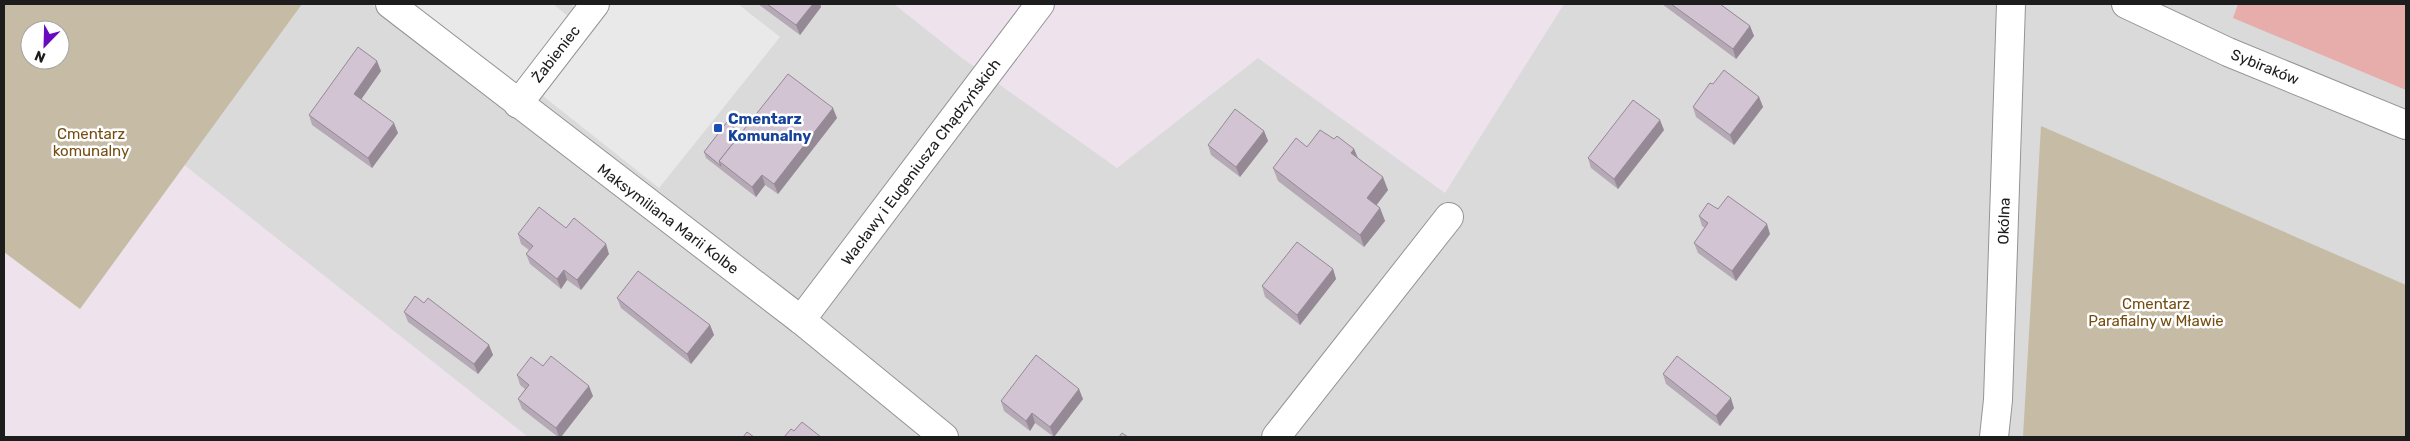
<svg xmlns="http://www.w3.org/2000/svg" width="2410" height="441" viewBox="0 0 2410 441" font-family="Rubik,sans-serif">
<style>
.residential{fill:#dadadb}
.grass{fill:#e6adab}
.cemetery{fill:#c6bba5;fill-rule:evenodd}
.parking{fill:#e9e9e9}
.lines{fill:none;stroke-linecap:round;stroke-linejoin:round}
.street-casing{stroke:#949494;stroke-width:30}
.street{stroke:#fff;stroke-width:28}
.wall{fill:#b5a9b6}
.shaded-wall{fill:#948994}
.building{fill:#d3c4d4;stroke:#948994}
.transit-dot{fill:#1a4fb4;stroke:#fff;stroke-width:2}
.labels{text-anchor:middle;stroke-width:5;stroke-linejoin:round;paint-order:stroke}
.street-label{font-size:15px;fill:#1d1d1d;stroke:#fff}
.transit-label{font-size:15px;font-weight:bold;fill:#164399;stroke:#fff;text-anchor:start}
.park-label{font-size:15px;fill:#764d10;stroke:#fff}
</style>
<rect width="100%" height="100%" fill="#eee3ec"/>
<polygon class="residential" points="298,4 570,4 577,9 584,4 894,4 962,58 1117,168 1258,58 1445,193 1564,4 2406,4 2406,437 528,437 178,160"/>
<polygon class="grass" points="2238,4 2406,4 2406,90 2233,18"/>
<g class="cemetery">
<path d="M4,4H302L80,309L4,252ZM30,30H60V60H30Z"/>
<polygon points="2041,126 2406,285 2406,437 2023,437"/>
</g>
<polygon class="parking" points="371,4 553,4 569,17 584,4 738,4 780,37 659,188 538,92 517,118"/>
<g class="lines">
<defs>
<g id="street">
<polyline points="390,4 801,320 944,437"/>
<polyline points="2126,4 2228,52 2406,125"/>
<polyline points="518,104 595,4"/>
<polyline points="801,320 1040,4"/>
<polyline points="1276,437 1449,217"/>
<polyline points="1994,437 1998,400 2011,4"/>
</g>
</defs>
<use href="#street" class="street-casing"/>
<use href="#street" class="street"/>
</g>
<g class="wall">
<polygon points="758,4 820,4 821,7 800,35"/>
<polygon points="1662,4 1720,4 1750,26 1754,36 1736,59"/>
<polygon points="381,71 361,99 398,133 372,168 312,125 309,115"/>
<polygon points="1759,97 1763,107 1734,145 1696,117 1693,107"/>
<polygon points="837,118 778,194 765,185 756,197 706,158 704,152 741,133"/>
<polygon points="1664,130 1618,189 1591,168 1588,158"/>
<polygon points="1264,131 1268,141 1240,177 1211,155 1208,145"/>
<polygon points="1307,147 1354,149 1358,158 1388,190 1376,205 1380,208 1385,221 1364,247 1278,181 1273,168"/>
<polygon points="1718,209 1770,234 1736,281 1698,253 1694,243 1705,228 1702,226 1699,216"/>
<polygon points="566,228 609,254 581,290 567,280 561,289 530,264 526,254 529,250 521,244 518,234"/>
<polygon points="1333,269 1336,279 1300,325 1265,297 1262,286"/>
<polygon points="617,298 710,325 714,335 691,364 621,308"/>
<polygon points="404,312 489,345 493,355 478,374 408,322"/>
<polygon points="543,366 593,396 561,437 558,437 522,409 518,399 525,389 520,385 517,375"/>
<polygon points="1663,374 1734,408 1720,426 1666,384"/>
<polygon points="1083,399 1054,437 1035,423 1030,431 1004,411 1001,401"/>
</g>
<g class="shaded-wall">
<polygon points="813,4 820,4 821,7 800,35 796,25"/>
<polygon points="1750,26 1754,36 1736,59 1733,49"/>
<polygon points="377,61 381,71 358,104 354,94"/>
<polygon points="1759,97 1763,107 1734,145 1730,135"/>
<polygon points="833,108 837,118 778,194 774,184"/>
<polygon points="1660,120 1664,130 1618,189 1614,179"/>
<polygon points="394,123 398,133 372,168 368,158"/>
<polygon points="1264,131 1268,141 1240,177 1236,167"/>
<polygon points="1354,149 1359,161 1351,153"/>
<polygon points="762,175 765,185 756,197 752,187"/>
<polygon points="1383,177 1388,190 1372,211 1367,198"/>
<polygon points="1380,208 1385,221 1364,247 1360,235"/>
<polygon points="1767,224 1770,234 1736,281 1732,271"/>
<polygon points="606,244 609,254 581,290 577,280"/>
<polygon points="1333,269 1336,279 1300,325 1297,315"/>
<polygon points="564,270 567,280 561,289 557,279"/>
<polygon points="710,325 714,335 691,364 687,354"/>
<polygon points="489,345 493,355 478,374 474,364"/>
<polygon points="589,386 593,396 561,437 559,437 556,428"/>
<polygon points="1079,389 1083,399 1054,437 1050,427"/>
<polygon points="1731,398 1734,408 1720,426 1716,416"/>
<polygon points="1032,413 1035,423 1030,431 1026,421"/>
</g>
<g class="building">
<polygon points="767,4 813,4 796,25"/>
<polygon points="1671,4 1720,4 1750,26 1733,49"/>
<polygon points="358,47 377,61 354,94 394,123 368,158 309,115"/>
<polygon points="1724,70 1759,97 1730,135 1693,107 1710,83 1713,84"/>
<polygon points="788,74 833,108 774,184 762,175 752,187 719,161"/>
<polygon points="1633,100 1660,120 1614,179 1588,158"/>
<polygon points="1235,109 1264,131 1236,167 1208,145"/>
<polygon points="727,122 741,133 719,161 721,166 704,152"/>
<polygon points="1320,130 1334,139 1337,136 1354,149 1351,153 1383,177 1367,198 1380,208 1360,235 1273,168 1296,138 1307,147"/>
<polygon points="1728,196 1767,224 1732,271 1694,243 1708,223 1699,216 1708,203 1718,209"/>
<polygon points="539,207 566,228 574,218 606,244 577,280 564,270 557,279 526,254 533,246 518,234"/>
<polygon points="1297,242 1333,269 1297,315 1262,286"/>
<polygon points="638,271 710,325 687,354 617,298"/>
<polygon points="415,296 424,303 428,298 489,345 474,364 404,312"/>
<polygon points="1036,355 1079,389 1050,427 1032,413 1026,421 1001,401"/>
<polygon points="551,356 589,386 556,428 518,399 529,385 517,375 531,357 543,366"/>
<polygon points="1677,356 1731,398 1716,416 1663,374"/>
<polygon points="802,422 821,437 784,437 791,429 794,431"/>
<polygon points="747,432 754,437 743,437"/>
<polygon points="1122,433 1128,437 1119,437"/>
</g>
<rect class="transit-dot" x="713" y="123" width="10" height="10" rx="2.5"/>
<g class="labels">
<g class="street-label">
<text transform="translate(556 54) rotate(-52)" y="5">Żabieniec</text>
<text transform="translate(2265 67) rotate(22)" y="5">Sybiraków</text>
<text transform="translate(921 162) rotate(-53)" y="5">Wacławy i Eugeniusza Chądzyńskich</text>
<text transform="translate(668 219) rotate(37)" y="5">Maksymiliana Marii Kolbe</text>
<text transform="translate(2004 221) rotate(-88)" y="5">Okólna</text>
</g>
<g class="transit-label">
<text x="728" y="124">Cmentarz<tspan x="728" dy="17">Komunalny</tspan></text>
</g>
<g class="park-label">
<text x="91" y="139">Cmentarz<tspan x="91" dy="17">komunalny</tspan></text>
<text x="2156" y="309">Cmentarz<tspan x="2156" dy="17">Parafialny w Mławie</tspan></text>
</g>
</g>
<rect width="2410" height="441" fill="none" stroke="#1d1d1d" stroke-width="10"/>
<g transform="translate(45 45) rotate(203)"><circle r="24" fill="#ffffff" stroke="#a5a5a5"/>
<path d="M0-4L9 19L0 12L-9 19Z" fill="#6909c0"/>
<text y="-8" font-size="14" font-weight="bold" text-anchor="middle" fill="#1d1d1d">N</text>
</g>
</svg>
